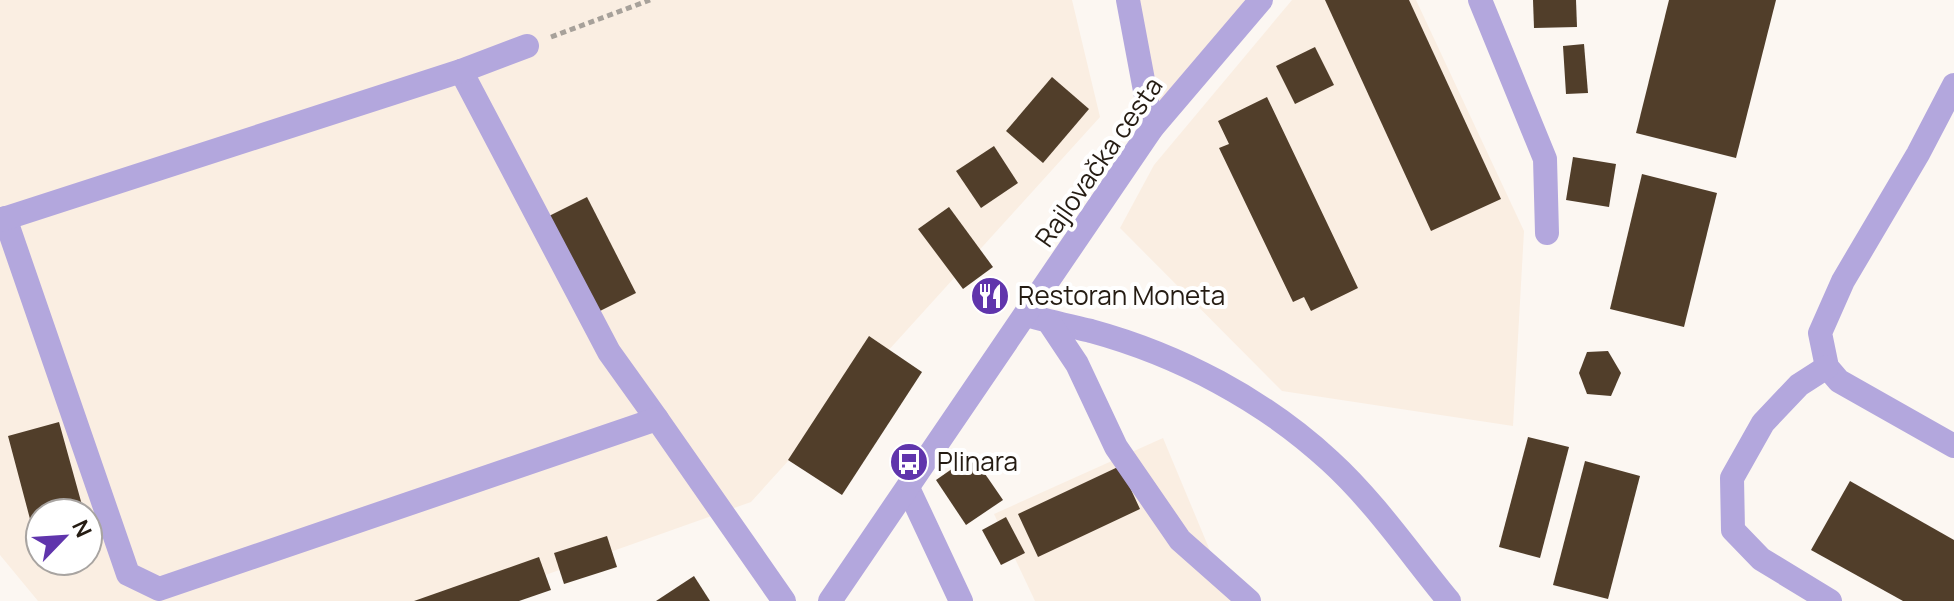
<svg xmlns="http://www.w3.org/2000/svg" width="1954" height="601" viewBox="0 0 1954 601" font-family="Manrope,sans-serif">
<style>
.built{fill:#faeee2;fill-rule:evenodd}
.building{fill:#513e2a}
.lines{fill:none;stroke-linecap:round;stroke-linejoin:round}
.path{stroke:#a7a19a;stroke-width:5;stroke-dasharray:6 4;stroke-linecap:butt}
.minor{stroke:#b3a7dd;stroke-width:24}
.labels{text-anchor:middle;stroke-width:8;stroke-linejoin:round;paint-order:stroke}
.street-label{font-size:26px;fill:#251c13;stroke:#fff}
.poi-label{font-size:26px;fill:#251c13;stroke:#fff;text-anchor:start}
</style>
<rect width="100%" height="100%" fill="#fcf7f2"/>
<g class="built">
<path d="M0,0H1072L1100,117L751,502L472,601H38L0,555ZM40,513H88V561H40Z"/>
<polygon points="1128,0 1261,0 1152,128"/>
<polygon points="1292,0 1416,0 1524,231 1513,426 1282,391 1120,228 1154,165"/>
<polygon points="1163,438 1231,601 1035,601 994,514"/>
</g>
<g class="building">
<polygon points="1325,0 1409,0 1501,199 1431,231"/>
<polygon points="1533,0 1576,0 1577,27 1534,28"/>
<polygon points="1669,0 1776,0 1736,158 1636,133"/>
<polygon points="1584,44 1588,93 1566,94 1563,46"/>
<polygon points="1315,47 1334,85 1295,104 1276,66"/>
<polygon points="1052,77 1089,109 1043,163 1006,131"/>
<polygon points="1267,97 1358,288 1311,311 1304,297 1293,302 1219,148 1229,144 1218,121"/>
<polygon points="994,146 1018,183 981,208 956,171"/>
<polygon points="1573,157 1616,164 1609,207 1566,200"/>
<polygon points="1642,174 1717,193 1684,327 1610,309"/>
<polygon points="587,197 636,293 596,313 547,217"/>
<polygon points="949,207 993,267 963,289 918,229"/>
<polygon points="869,336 922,372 842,495 788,460"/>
<polygon points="1608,351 1621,373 1611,396 1587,394 1579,373 1587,352"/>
<polygon points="59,422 82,505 51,513 40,513 40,516 30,519 8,436"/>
<polygon points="1528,437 1569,447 1540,558 1499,547"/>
<polygon points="972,455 1003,500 966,525 936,480"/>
<polygon points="1585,461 1640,476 1608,599 1553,585"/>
<polygon points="1120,466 1140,509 1038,557 1018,514"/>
<polygon points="1850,481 1954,540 1954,601 1903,601 1811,550"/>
<polygon points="1006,517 1025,553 1001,565 982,530"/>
<polygon points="607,536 617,567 564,584 554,553"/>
<polygon points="539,557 551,590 519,601 414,601"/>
<polygon points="694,576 710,601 656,601"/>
</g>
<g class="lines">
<polyline class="path" points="551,37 650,0"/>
<g class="minor">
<polyline points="1128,0 1152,128"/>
<polyline points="1480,0 1545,159 1547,233"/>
<polyline points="461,71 609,352 657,419"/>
<polyline points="1954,85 1918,154 1843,281 1820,333 1827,367 1839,381 1954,446"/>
<polyline points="5,218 128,574 159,589 657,419 784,601"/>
<polyline points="0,220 461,71 527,46"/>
<path d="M1026,315C1048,321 1070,326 1091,331C1179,355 1264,400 1330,461C1374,501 1411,555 1449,601"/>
<polyline points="1049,322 1077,364 1116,447 1180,540 1249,601"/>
<polyline points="1827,367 1799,385 1763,423 1732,478 1733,530 1761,559 1830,601"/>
<polyline points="908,488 961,601"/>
<polyline points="830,601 1152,128 1261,0"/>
</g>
</g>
<defs>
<symbol id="restaurant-disc" viewBox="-11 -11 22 22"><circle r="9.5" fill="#6035ac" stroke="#fff"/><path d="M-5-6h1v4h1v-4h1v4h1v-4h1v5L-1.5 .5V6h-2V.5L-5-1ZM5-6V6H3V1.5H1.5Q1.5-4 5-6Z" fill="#fff"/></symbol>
<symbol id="bus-disc" viewBox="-11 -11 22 22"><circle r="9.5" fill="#6035ac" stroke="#fff"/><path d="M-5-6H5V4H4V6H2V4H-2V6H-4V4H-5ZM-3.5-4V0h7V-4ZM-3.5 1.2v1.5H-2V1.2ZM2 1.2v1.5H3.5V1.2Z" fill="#fff"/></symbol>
</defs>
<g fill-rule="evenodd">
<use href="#restaurant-disc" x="968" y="274" width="44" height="44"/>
<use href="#bus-disc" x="887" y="440" width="44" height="44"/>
</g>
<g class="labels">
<g class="street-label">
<text transform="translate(1099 162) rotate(-55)" y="9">Rajlovačka cesta</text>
</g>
<g class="poi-label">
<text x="1018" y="305">Restoran Moneta</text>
<text x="937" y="471">Plinara</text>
</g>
</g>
<g transform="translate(64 537) rotate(65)"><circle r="38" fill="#ffffff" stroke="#a8a4a1" stroke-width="2"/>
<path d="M0-6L14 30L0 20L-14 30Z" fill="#6035ac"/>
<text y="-12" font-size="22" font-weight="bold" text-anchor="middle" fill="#251c13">N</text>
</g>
</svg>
